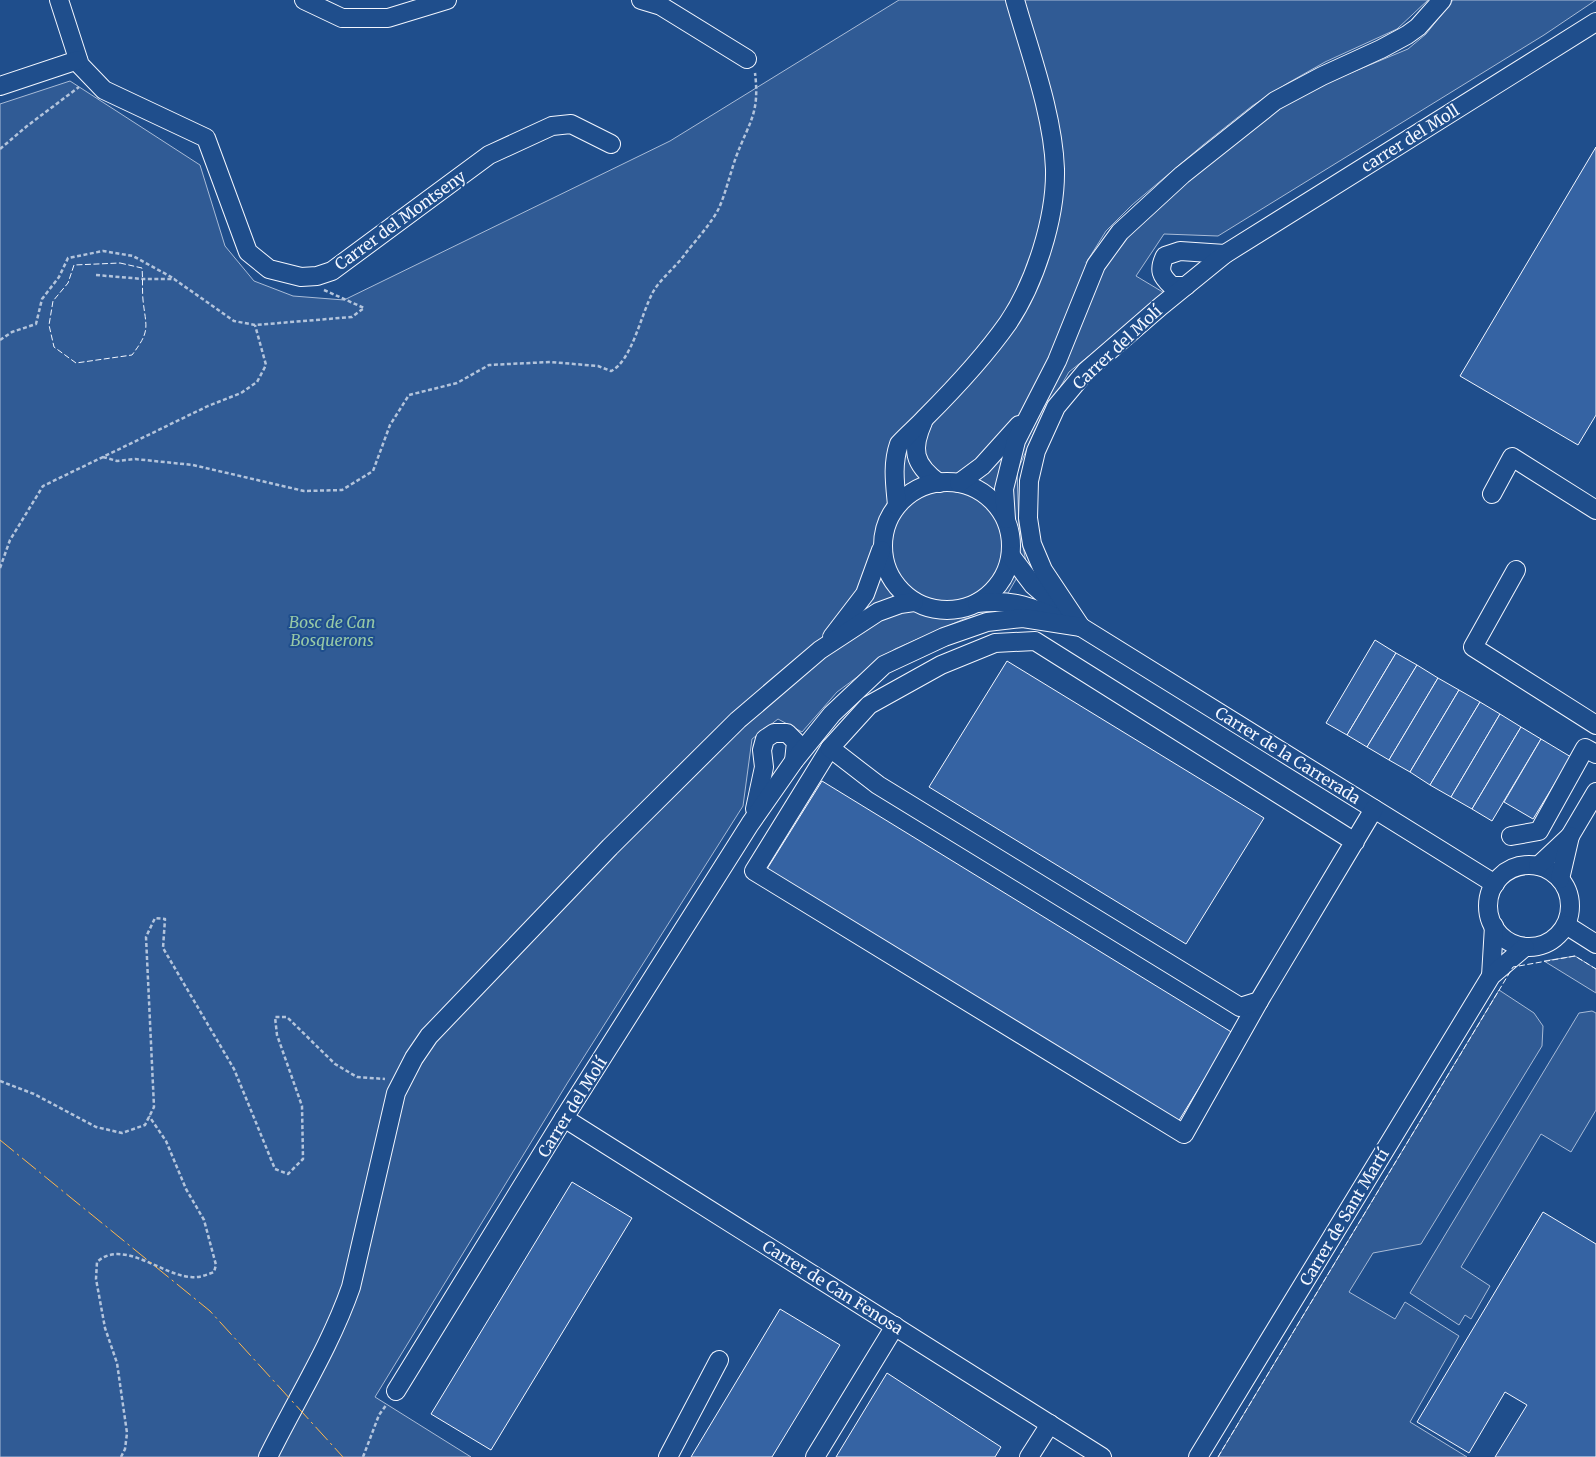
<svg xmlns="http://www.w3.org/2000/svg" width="1596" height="1457" viewBox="0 0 1596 1457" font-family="Merriweather,serif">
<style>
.built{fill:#305b95;stroke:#a8bbd7}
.building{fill:#3563a3;stroke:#f2f6ff}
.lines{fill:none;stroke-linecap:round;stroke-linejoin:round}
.minor-casing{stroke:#f2f6ff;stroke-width:20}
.path{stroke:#b3c4dc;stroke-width:2.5;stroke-dasharray:4 2.5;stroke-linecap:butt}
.minor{stroke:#1f4e8c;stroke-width:18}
.fence{stroke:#f2f6ff;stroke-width:1;stroke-dasharray:6 2.5;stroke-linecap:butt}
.power{stroke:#ffb74d;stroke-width:1;stroke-dasharray:18 4 2.5 4;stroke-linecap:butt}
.labels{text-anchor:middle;stroke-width:4;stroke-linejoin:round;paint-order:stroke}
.street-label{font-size:16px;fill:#f2f6ff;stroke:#1f4e8c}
.park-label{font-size:16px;font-style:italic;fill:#97c8a6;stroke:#1f4e8c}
</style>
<rect width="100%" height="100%" fill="#1f4e8c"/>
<g class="built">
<polygon points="899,0 1428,0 1397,29 1325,62 1288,83 1252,106 1203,145 1132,205 1106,231 1086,263 1102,272 1129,235 1186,183 1255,126 1294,99 1319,86 1408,49 1426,34 1453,0 1596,0 1544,35 1218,236 1164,234 1136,276 1166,294 1069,372 1035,430 1017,472 1019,525 1026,562 997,612 964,619 895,649 837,692 802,732 778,719 752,739 743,806 568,1082 375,1397 471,1457 0,1457 0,104 70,81 200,165 225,246 254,281 293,296 344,300 670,141"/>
<polygon points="1575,956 1596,969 1596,993 1544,961"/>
<polygon points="1499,990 1534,1013 1543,1026 1542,1046 1421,1244 1373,1253 1349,1292 1395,1319 1405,1302 1459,1336 1410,1422 1467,1457 1218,1457"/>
<polygon points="1592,1011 1596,1013 1596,1110 1571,1152 1541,1134 1461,1267 1490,1286 1471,1319 1465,1315 1459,1325 1410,1293 1579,1013"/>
</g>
<g class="building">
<polygon points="1596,147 1596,415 1578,445 1460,376"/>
<polygon points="1375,640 1396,653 1347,735 1326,723"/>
<polygon points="1396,653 1417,665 1367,747 1347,735"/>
<polygon points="1007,661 1264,818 1186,944 929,787"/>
<polygon points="1417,665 1438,678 1389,760 1367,747"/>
<polygon points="1438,678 1459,690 1410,772 1389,760"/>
<polygon points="1459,690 1480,702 1430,785 1410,772"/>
<polygon points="1480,702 1500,714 1451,797 1430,785"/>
<polygon points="1500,714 1521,727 1472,809 1451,797"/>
<polygon points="1521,727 1541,739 1492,821 1472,809"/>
<polygon points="1541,739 1571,757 1533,819 1504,802"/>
<polygon points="822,781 1233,1033 1178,1122 767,869"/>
<polygon points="572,1182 632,1218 491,1450 431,1414"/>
<polygon points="1543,1212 1596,1244 1596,1457 1495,1457 1527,1405 1505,1392 1469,1453 1417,1422"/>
<polygon points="780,1309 840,1345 772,1457 691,1457"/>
<polygon points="887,1373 1001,1447 995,1457 836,1457"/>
</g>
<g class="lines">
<defs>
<g id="minor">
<polyline points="59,0 80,65 104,90 206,138 248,252 269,269 301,277 317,276 332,271 489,155 552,126 571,124 611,144"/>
<polyline points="304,0 342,18 388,18 447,0"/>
<polyline points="641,0 661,6 747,59"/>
<polyline points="0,86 78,60"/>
<path d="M1186,286H1172C1161,276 1158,270 1165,256L1180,251L1225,254"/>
<path d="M923,422C911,449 913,464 939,483"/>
<circle cx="947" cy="546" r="64"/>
<polyline points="959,483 982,466 1019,425"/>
<polyline points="1492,494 1512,457 1596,510"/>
<path d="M897,505C895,484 892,464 899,444C908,434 917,427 926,417C955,388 984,357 1008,323C1035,283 1056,218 1055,169C1053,114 1030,53 1015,0"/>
<polyline points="1006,519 1004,489 1016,441 1057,361 1096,265 1120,232 1182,175 1275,101 1322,76 1381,49 1407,35 1418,27 1442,0"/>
<polyline points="1011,556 1033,585 1081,627 1495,884"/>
<polyline points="1516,570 1473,647 1596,725"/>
<path d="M977,603C1010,600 1023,604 1053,616"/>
<polyline points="1081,627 1043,570 1032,544 1028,518 1029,481 1036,451 1056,407 1086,371 1161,306 1225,254 1596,22"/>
<polyline points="832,637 865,594 881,550"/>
<polyline points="830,748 754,871 1184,1134 1259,1001"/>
<polyline points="755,809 764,767 762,750 765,739 774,733 787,733 796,742 794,761"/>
<polyline points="1511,836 1539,831 1585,748 1596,754"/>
<polyline points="1355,842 1035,641 995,643 941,665 869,705 830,748 878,785 1240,1007 1259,1001 1374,809"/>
<circle cx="1529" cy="906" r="41"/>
<polyline points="1538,866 1570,836 1596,792"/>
<polyline points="1560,879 1570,836"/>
<polyline points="1566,925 1596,944"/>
<polyline points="1491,976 1494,926"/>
<polyline points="564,1118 1102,1457"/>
<polyline points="396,1391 564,1118 750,824 794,761 832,714 884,665 944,637 987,622 1023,618 1081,627"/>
<path d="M268,1457C296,1400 330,1347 351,1287L396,1093L414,1058L429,1036L610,847L738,720L820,650L878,612L900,604L914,602"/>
<polyline points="668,1457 719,1360"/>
<polyline points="815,1457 895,1326"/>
<polyline points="1029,1457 1050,1424"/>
<polyline points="1198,1457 1491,976 1525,947"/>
</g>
</defs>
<use href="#minor" class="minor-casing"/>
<g class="path">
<polyline points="0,149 27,126 79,87"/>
<polyline points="96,275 143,279 174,279 234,321 255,325 352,317 364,308 324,290"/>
<polyline points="0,340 12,332 36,324 42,299 59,277 68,258 103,251 133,256 173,278"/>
<path d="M103,457L117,461L135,459L193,465L304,491L342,490L373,471L390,425L409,395L457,383L489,365L550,362L598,366L611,371C632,361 641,314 653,292C661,278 676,267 685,254C696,240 711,224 719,208C726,192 730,174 736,157C749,122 760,114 755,73"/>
<polyline points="0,568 10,540 43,486 208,406 241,393 257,382 266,365 255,325"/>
<polyline points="0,1081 34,1094 96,1127 122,1133 145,1125 154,1107 146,937 155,918 165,919 163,948 234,1069 275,1169 288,1174 303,1159 302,1106 277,1035 275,1017 287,1017 335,1064 357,1077 385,1079"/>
<path d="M121,1457L125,1449L127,1433L117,1363L105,1328L96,1279L97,1262C123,1238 163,1276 191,1277C199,1278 206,1275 214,1272L216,1265L204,1220L186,1189L166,1141L149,1116"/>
<polyline points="363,1457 379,1415 387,1404"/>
</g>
<use href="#minor" class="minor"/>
<g class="fence">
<path d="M120,263L142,268C143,279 142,289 143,300C146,328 151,330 132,355L76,363L54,347L49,325L53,301L68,283L74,265Z"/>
<polyline points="1218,1457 1513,967 1575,956 1596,969"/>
</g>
<polyline class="power" points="0,1140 210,1311 343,1457"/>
</g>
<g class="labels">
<g class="street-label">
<text transform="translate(1410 138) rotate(-32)" y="6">carrer del Moll</text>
<text transform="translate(400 220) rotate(-36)" y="6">Carrer del Montseny</text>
<text transform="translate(1117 347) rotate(-43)" y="6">Carrer del Molí</text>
<text transform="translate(1288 755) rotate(32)" y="6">Carrer de la Carrerada</text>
<text transform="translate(572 1107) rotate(-58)" y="6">Carrer del Molí</text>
<text transform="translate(1344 1217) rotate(-59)" y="6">Carrer de Sant Martí</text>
<text transform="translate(833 1287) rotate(32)" y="6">Carrer de Can Fenosa</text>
</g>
<g class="park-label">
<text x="332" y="628">Bosc de Can<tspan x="332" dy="18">Bosquerons</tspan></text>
</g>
</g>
</svg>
